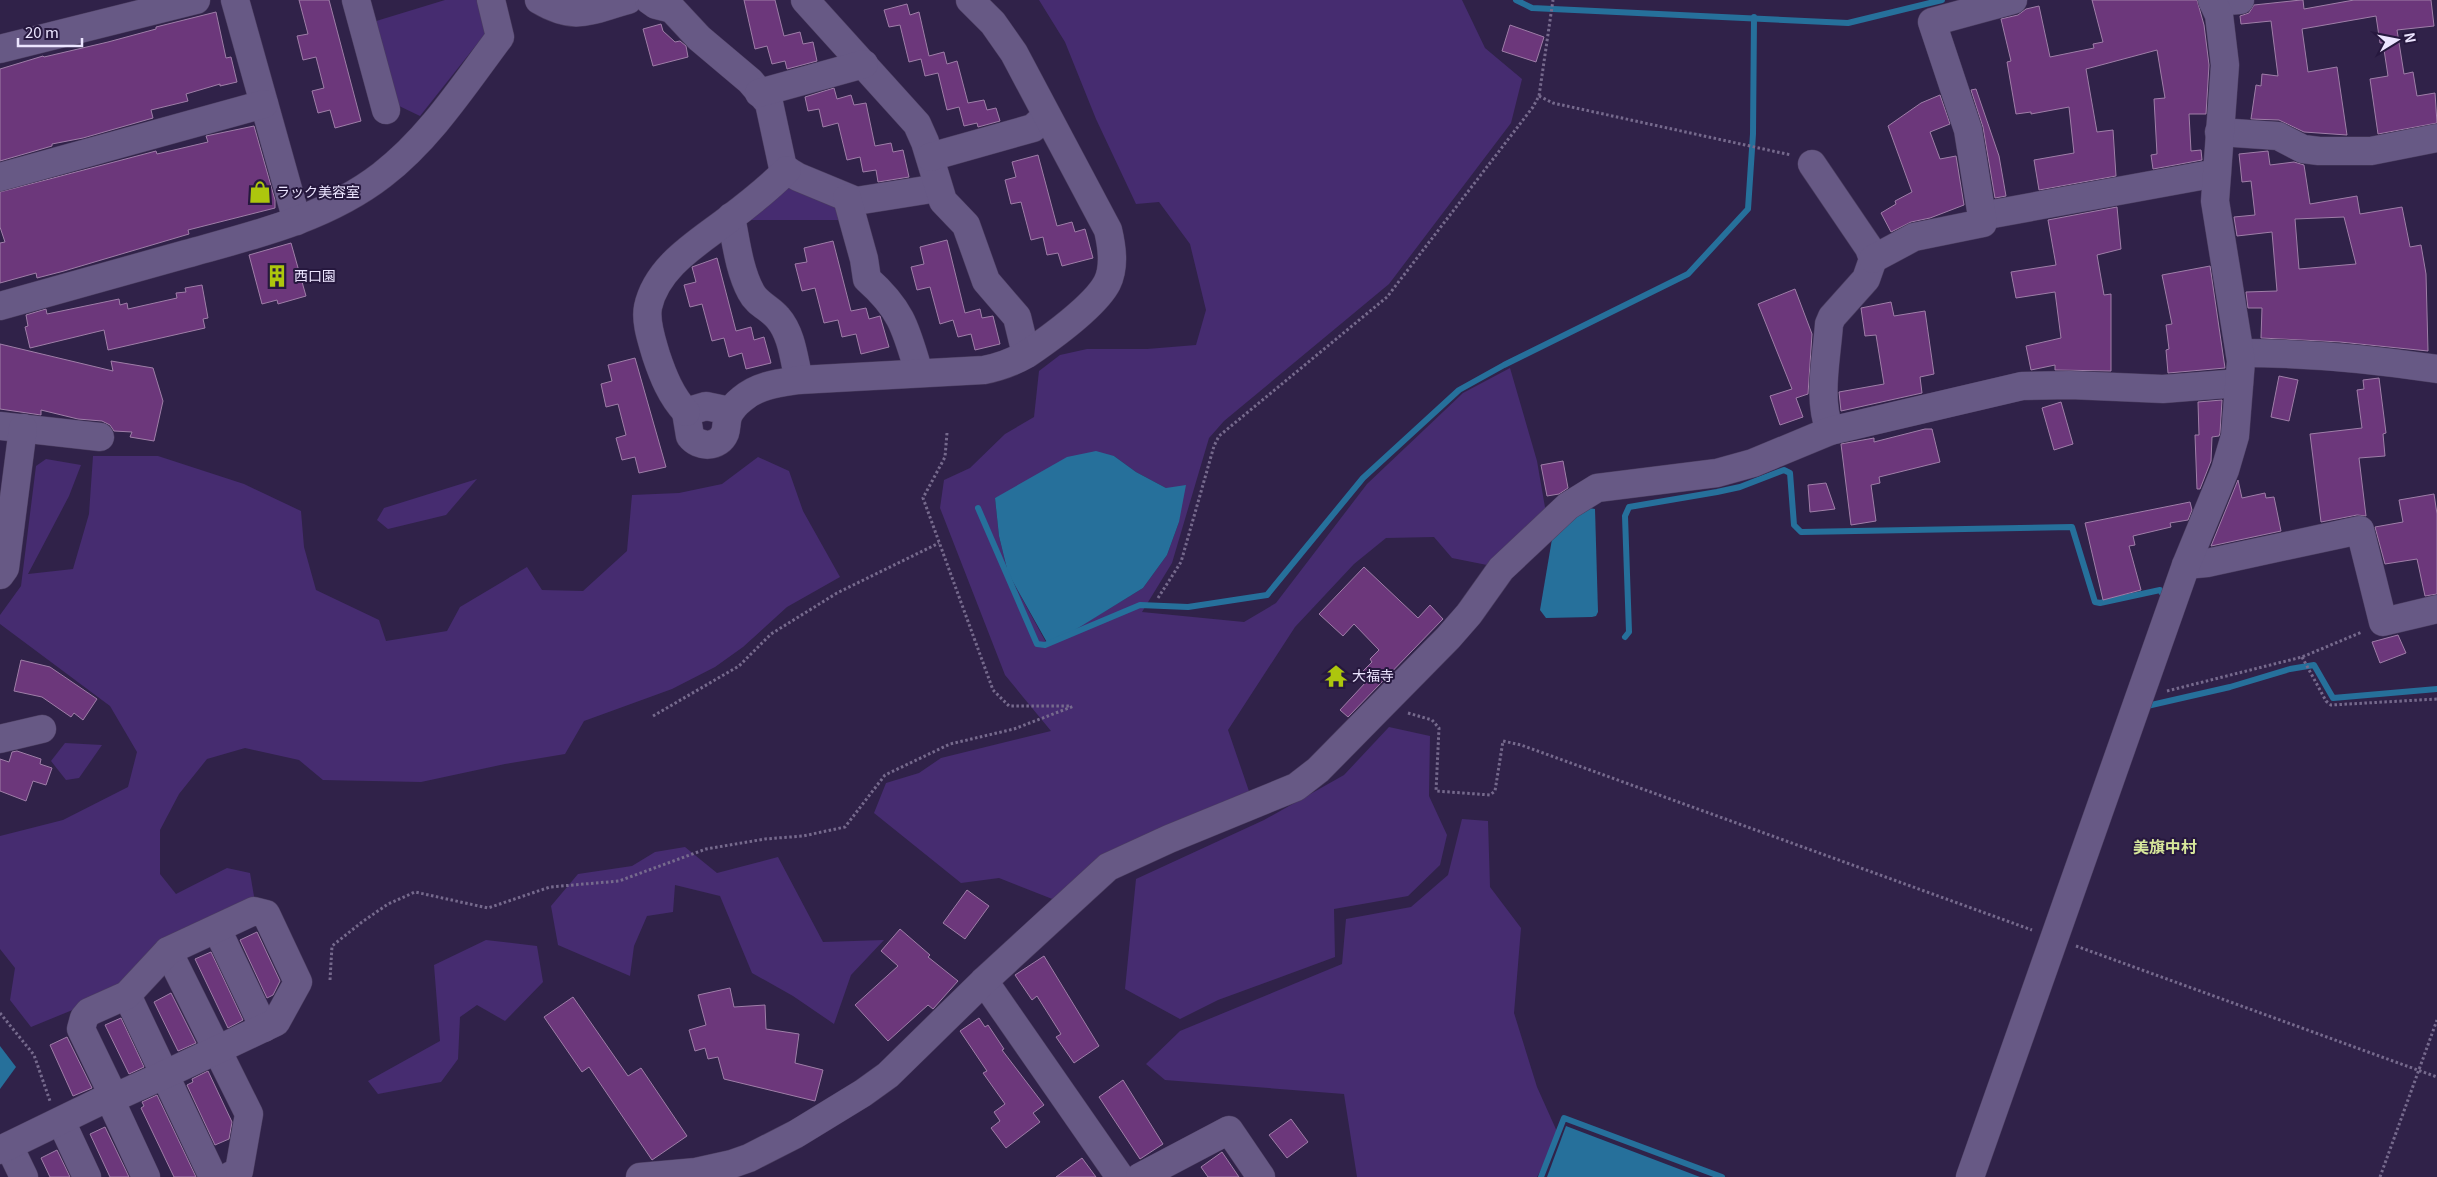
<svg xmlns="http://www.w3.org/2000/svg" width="2437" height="1177" viewBox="0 0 2437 1177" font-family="Georgia,'Noto Sans JP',serif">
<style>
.green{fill:#462c70;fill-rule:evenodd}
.water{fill:#26709b}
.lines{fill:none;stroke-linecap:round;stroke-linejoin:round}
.stream{stroke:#26709b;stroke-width:6}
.building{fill:#6c377b;stroke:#9f7ea8;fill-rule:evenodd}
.minor-casing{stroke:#4b3e60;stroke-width:29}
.path{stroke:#766a8d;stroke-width:3;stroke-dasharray:2.5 2.5;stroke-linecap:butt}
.minor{stroke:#675985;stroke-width:28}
.labels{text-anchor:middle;stroke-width:4;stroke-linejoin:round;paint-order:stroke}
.poi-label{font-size:14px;fill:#ece5ff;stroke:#26183e;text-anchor:start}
.quarter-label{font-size:16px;font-weight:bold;fill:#d7e79b;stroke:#26183e}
</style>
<rect width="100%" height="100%" fill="#302249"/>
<g class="green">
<polygon points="445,0 477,0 485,34 420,116 395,104 373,22"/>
<path d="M1039,0H1462L1485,48L1522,79L1511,123L1389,284L1224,421L1209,438L1172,563L1142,612L1244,622L1276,603L1367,484L1463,393L1510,368L1537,461L1546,513L1492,566L1452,558L1434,537L1386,538L1354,564L1295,627L1228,730L1252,800L1060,902L999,878L961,883L874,813L886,783L919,773L941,758L1051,731L1005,675L940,508L944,480L970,468L1005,434L1034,417L1039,371L1060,355L1087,349H1147L1196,345L1206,310L1190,244L1159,202L1136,204L1096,119L1065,42ZM1114,456L1136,472L1166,488L1179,522L1167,555L1143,588L1048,646L1008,573L999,536L995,498Z"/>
<polygon points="793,180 844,203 848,220 738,220"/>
<polygon points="93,456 158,456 244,484 301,511 304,547 316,590 379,620 386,641 447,631 460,607 527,567 542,590 583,591 627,551 632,495 679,493 722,484 758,457 789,471 803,511 840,577 787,607 743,647 715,667 672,689 584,721 565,754 505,764 421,782 323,780 299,760 245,748 207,759 179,794 160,830 160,874 176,894 227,868 250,873 255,902 114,993 31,1027 10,1000 15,968 0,949 0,836 63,820 128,787 137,752 110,706 0,624 0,615 21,586 36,466 46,459 81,465 69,496 28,574 73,569 89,514"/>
<polygon points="477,479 446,515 388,529 377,520 384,508"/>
<polygon points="1389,727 1430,736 1429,796 1447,835 1440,865 1408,896 1334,909 1335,957 1218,1000 1180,1019 1125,989 1136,879 1264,820 1344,775"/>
<polygon points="65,743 102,745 79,778 66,780 51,761"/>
<polygon points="1462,819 1488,821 1490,887 1521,928 1514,1013 1537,1087 1559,1136 1537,1177 1357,1177 1344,1094 1165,1080 1146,1064 1180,1031 1342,964 1346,919 1411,907 1448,875"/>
<polygon points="685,847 717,873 778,857 823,942 884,940 851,975 834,1024 793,996 752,973 720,896 675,885 673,912 647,916 634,946 630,976 558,945 551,906 578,874 632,866 655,852"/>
<polygon points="486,940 537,946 543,982 505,1021 477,1005 460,1017 458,1059 441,1082 378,1094 368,1081 440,1041 434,965"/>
</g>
<g class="water">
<polygon points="1096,451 1114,456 1136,472 1166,488 1186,485 1179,522 1167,555 1143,588 1049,646 1008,573 999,536 995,498 1067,457"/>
<polygon points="1584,507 1595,509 1598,612 1596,616 1592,617 1546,618 1540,610 1552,539"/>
<polygon points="0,1046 16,1067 0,1089"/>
<polygon points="1566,1126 1700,1177 1547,1177"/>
</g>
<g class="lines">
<g class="stream">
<polyline points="1516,0 1532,8 1848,23 1942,0"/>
<polyline points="978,508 1037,644 1045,645 1140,605 1188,607 1267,595 1363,478 1459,390 1504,365 1688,274 1748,209 1753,134 1754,17"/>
<polyline points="1625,637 1629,632 1625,516 1629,507 1717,492 1740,487 1784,470 1790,473 1794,525 1801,532 2072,527 2095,602 2100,603 2160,590 2164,596 2162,600"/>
<polyline points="2147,706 2230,687 2290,669 2314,665 2333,698 2437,689"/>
<polyline points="1541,1177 1564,1118 1722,1177"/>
</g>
</g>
<g class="building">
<polygon points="299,0 329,0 361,121 335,128 330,110 318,113 312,91 324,88 316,57 303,60 297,36 308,34"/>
<polygon points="744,0 775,0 784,36 800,32 803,44 813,42 817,61 787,69 785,61 772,64 767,46 755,49"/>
<polygon points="2092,0 2197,0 2204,25 2209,65 2206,114 2189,114 2191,151 2201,150 2202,160 2153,169 2151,155 2157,154 2154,99 2165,98 2157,50 2086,69 2097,132 2113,130 2116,176 2039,190 2034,160 2074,153 2069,107 2031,114 2031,112 2016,114 2007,62 2011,61 2001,19 2018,15 2026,9 2039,6 2050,57 2094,48 2093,44 2103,42"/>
<polygon points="2301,0 2303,0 2304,9 2354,0 2431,0 2434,26 2397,30 2404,74 2413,72 2417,96 2435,93 2437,123 2378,134 2370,79 2388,76 2383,43 2380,43 2376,16 2302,29 2308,72 2337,67 2347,135 2304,132 2279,120 2251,119 2256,85 2261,86 2262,74 2278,76 2271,21 2241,24 2240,16 2249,13 2254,5"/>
<polygon points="907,4 910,15 919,12 929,56 944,52 947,64 957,61 968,103 984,100 987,110 996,108 1000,121 978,127 977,123 964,126 959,107 947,110 938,73 925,76 921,59 909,62 900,25 889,27 884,10"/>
<polygon points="216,12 226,58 231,57 237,82 220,86 220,84 186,94 188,101 151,110 153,118 83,138 52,144 52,146 0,161 0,69 43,56 44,57 108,42 156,29 156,27"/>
<polygon points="661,24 663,31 675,42 680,41 686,46 688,57 653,66 643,29"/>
<polygon points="1510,25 1544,37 1536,62 1502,51"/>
<polygon points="834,88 837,99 851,95 854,105 866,103 875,146 891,143 893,152 903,150 909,177 878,182 876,170 863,172 860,157 847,160 838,123 823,127 819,109 808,111 805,97"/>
<polygon points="1976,89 1999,156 2006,196 1995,198 1983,127 1971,90"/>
<polygon points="1940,95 1950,124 1930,132 1940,159 1956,156 1964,205 1930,218 1911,222 1891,232 1881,213 1896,204 1895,201 1912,192 1888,126 1921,103"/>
<polygon points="254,126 275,200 275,208 188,230 189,234 64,271 37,278 36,273 0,283 0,243 5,242 0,227 0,192 156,151 157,154 208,142 206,136"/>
<path d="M2268,151L2270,165L2294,162L2304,165L2310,204L2357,196L2360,214L2402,207L2410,247L2421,245L2426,274L2428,351L2340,342L2261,338L2262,308H2248L2246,292L2277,291L2272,232L2237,236L2234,217L2255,215L2251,181L2242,182L2239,154ZM2344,217L2356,264L2299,269L2295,219Z"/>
<polygon points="1038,155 1057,226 1072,222 1075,232 1085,229 1093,258 1062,266 1058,253 1047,255 1043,237 1031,240 1021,202 1011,204 1005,180 1016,177 1012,162"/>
<polygon points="2117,207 2121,249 2097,255 2104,295 2111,294 2111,371 2055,370 2055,365 2031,370 2026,346 2061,338 2055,292 2016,298 2011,272 2056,265 2048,220"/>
<polygon points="947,240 965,313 980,309 982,318 993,316 1000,344 975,350 971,334 958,337 953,320 940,324 930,287 917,290 911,267 924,264 920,247"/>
<polygon points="833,241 851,311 866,308 869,319 880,316 889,347 861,354 856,334 842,337 838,320 824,323 815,288 802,291 795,264 807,262 804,248"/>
<polygon points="291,243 306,296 278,304 277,300 262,304 249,255"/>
<polygon points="717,258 736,331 751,327 754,340 764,337 771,363 746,369 742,353 729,357 724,338 712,341 702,304 690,307 684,285 696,282 692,267"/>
<polygon points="2210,266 2225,368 2168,373 2166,350 2169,349 2166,325 2172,324 2162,275"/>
<polygon points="202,285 208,318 203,319 205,328 108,350 104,330 30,348 25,327 28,326 26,315 46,309 47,314 119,299 120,305 127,303 128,309 177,298 176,293 186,292 185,288"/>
<polygon points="1795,289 1812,334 1808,394 1796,398 1803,417 1780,425 1770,396 1792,389 1758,304"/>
<polygon points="1891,302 1894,316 1925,311 1934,374 1920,377 1922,393 1841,411 1839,392 1884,384 1876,335 1865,336 1861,308"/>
<polygon points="0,344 113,371 111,361 153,368 163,401 154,441 130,437 132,432 114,431 110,425 102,421 78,419 41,410 41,415 0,409"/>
<polygon points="635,358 666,467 639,473 635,457 622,460 616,438 626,435 618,404 606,407 601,384 612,381 608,365"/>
<polygon points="2279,376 2298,380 2289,421 2271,417"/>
<polygon points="2379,378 2386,433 2383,434 2385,456 2359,458 2366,516 2357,515 2321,522 2310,434 2362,428 2357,390 2364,389 2363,380"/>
<polygon points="2222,400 2220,433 2219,436 2212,437 2211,461 2200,489 2197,489 2195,435 2199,435 2198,402"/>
<polygon points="2061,402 2073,444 2054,450 2042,408"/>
<polygon points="1925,429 1932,429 1940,462 1879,477 1880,483 1871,485 1876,521 1851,525 1841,444 1874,438 1874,442"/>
<polygon points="1563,461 1568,488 1559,494 1547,496 1541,465"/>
<polygon points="2238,480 2242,498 2265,493 2266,498 2274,497 2281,531 2211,546"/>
<polygon points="1826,483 1835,509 1810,512 1808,485"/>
<polygon points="2434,494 2437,514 2437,594 2425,596 2417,559 2385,564 2375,527 2403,522 2399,500"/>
<polygon points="2190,502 2192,510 2188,520 2170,523 2171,527 2133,536 2135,545 2129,546 2141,590 2103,600 2085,523"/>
<polygon points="1364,567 1418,618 1430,605 1443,619 1348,717 1340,710 1366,682 1359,675 1372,662 1370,659 1379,650 1354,624 1343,636 1319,614"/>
<polygon points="2398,635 2406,653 2380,663 2372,642"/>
<polygon points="21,660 50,667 97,699 83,720 74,713 71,717 42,697 14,691"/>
<polygon points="17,751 41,759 40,764 52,768 46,785 33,781 26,801 0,791 0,759 9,762 12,752"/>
<polygon points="967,890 989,906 965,939 943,923"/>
<polygon points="900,929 930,955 928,957 958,981 933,1009 928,1005 888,1041 855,1005 898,966 881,951"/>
<polygon points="257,932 280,981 273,995 267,998 240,940"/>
<polygon points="211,952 243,1020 228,1028 195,959"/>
<polygon points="1044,956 1099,1046 1074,1063 1056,1037 1061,1034 1037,996 1032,1000 1015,975"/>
<polygon points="730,988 734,1007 765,1005 766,1029 799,1034 795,1063 823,1070 815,1101 724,1079 718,1057 708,1059 705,1048 695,1051 689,1030 706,1025 698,995"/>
<polygon points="171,993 196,1043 178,1051 154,1002"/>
<polygon points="573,997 628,1076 641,1068 687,1136 652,1160 589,1067 582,1072 544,1017"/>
<polygon points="121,1018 144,1067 129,1074 105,1025"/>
<polygon points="979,1018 985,1027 988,1025 1004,1049 1002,1050 1044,1105 1033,1113 1040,1122 1006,1148 991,1128 1000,1121 994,1112 1005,1104 983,1073 987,1071 960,1031"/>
<polygon points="67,1037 92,1088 73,1096 50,1045"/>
<polygon points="208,1071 232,1122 229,1139 215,1145 187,1085 193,1082 192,1079"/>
<polygon points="1123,1080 1163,1144 1140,1159 1099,1097"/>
<polygon points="157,1095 196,1177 174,1177 141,1108 144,1106 142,1102"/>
<polygon points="1291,1119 1308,1142 1287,1158 1269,1135"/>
<polygon points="105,1127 129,1177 110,1177 90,1134"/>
<polygon points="57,1150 70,1177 50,1177 41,1158"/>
<polygon points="1222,1152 1239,1177 1208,1177 1201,1167"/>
<polygon points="1082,1158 1096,1177 1056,1177"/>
</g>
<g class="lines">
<defs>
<g id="minor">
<polyline points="235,0 297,221"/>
<polyline points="356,0 386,110"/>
<path d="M539,0C576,22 590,10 628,0"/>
<polyline points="649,0 656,5 672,9 699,38 750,81 769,103 783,168 798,177 856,201 938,188"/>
<polyline points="805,0 917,124 925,142 943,201 966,225 986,281 1017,317 1026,354"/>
<polyline points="2213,2 2240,0"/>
<polyline points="0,49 196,0"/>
<polyline points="759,93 864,64"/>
<polyline points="2219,132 2278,136 2303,149 2319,151 2371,151 2437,138"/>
<polyline points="930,157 1033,128 1046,116"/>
<path d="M1812,164L1869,248L1873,259L1866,279L1832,317L1829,324C1827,357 1817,398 1830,431"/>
<polyline points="0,177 264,104"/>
<path d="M847,198L864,259L867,279C902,310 906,329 919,373"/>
<polyline points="1982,216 2217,173"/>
<path d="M731,217C736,241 739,270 751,292C757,304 770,308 778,318C792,334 794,360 799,380"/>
<polyline points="1873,259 1914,237 1983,223 1968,130 1932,22 2013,0"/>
<path d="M0,306C62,289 124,271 186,254C254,235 325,219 382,175C430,138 464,85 500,37L491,0"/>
<path d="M2240,353C2306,353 2372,359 2437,369"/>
<path d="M733,408L725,410L706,406L686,412L690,436C699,448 719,448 725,433C727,427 726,420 729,414C732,408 737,403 742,399C758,385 779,383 799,380L984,370C999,367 1013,362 1027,354C1049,339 1095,306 1107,283C1115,267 1112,247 1108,230L1014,53L993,23L970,0"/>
<path d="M686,412C671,396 663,376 656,355C652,341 645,322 648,307C657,266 698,243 729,219C749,204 769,188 787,170"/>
<polyline points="0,426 100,437"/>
<polyline points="2186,565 2207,563 2360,530 2383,622 2437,609"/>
<polyline points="0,575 5,568 23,428"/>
<polyline points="0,739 42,729"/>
<polyline points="217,929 264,1028"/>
<polyline points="168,951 249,1114 239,1171 228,1177"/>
<polyline points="984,981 1120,1177"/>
<polyline points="127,995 213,1177"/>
<polyline points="61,1121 87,1177"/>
<polyline points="9,1146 24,1177"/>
<polyline points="0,1150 109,1097 120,1095 166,1074 276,1022 298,982 266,914 254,911 168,951 127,995 89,1012 84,1018 81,1029 109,1087 109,1097 146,1177"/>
<polyline points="640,1177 696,1172 732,1164 749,1158 796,1134 863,1093 888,1075 984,981 1108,867 1169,839 1296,787 1318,770 1448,638 1469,614 1501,569 1568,506 1597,488 1717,473 1753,463 1830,431 2022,386 2070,385 2163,389 2239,383"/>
<polyline points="1140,1177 1229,1130 1261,1177"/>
<polyline points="1970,1177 2186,565 2225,470 2235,436 2241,361 2215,201 2225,65 2219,15 2212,0"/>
</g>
</defs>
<use href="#minor" class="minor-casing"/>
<g class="path">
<polyline points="1539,96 1553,103 1791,155"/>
<polyline points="947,433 945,457 923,498 993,690 1009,706 1071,706"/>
<polyline points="1158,598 1181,562 1214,446 1219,436 1387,297 1533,107 1539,96 1553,0"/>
<polyline points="2302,657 2326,701 2331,705 2437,699"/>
<polyline points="2167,691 2302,657 2362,632"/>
<polyline points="1408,713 1432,720 1439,728 1436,791 1490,795 1495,791 1503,741 1521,745 2032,930"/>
<polyline points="653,716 739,666 771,634 837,593 939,543"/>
<polyline points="2076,946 2437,1077"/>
<polyline points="330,980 332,946 362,922 388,904 415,892 488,908 550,887 619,881 706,849 765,839 803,836 845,827 885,775 950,744 1014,729 1074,706"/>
<polyline points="0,1013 34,1055 50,1101"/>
<polyline points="2380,1177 2437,1020"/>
</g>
<use href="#minor" class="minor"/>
</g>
<defs>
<symbol id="shop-bare" viewBox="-9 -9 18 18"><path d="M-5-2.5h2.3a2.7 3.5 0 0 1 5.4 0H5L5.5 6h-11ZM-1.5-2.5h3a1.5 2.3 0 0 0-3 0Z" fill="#adc60d" stroke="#26183e" stroke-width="2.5" paint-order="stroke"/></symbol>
<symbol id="building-bare" viewBox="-9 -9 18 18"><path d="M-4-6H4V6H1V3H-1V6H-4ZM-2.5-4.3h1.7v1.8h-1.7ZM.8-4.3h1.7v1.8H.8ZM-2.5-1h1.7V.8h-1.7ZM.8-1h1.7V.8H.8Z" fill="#adc60d" stroke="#26183e" stroke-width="2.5" paint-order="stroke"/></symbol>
<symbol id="temple-bare" viewBox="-9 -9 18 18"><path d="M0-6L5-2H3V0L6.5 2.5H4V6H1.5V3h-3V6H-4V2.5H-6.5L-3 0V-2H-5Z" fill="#adc60d" stroke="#26183e" stroke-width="2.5" paint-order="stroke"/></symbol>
</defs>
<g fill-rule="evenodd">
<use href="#shop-bare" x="244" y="176" width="32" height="32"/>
<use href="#building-bare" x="261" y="260" width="32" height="32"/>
<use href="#temple-bare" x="1320" y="660" width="32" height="32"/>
</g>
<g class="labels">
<g class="poi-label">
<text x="276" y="197">ラック美容室</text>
<text x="294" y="281">西口園</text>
<text x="1352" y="681">大福寺</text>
</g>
<g class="quarter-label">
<text x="2165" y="853">美旗中村</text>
</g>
</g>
<g transform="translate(2397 40) rotate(80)" stroke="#26183e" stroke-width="4" paint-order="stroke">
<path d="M0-4L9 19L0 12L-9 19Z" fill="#ece5ff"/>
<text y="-8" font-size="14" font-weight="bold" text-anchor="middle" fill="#ece5ff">N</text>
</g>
<path d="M18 38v8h64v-8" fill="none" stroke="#ece5ff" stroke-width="2.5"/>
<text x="25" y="38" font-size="15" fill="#ece5ff" stroke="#26183e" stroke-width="4" paint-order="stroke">20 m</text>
</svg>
